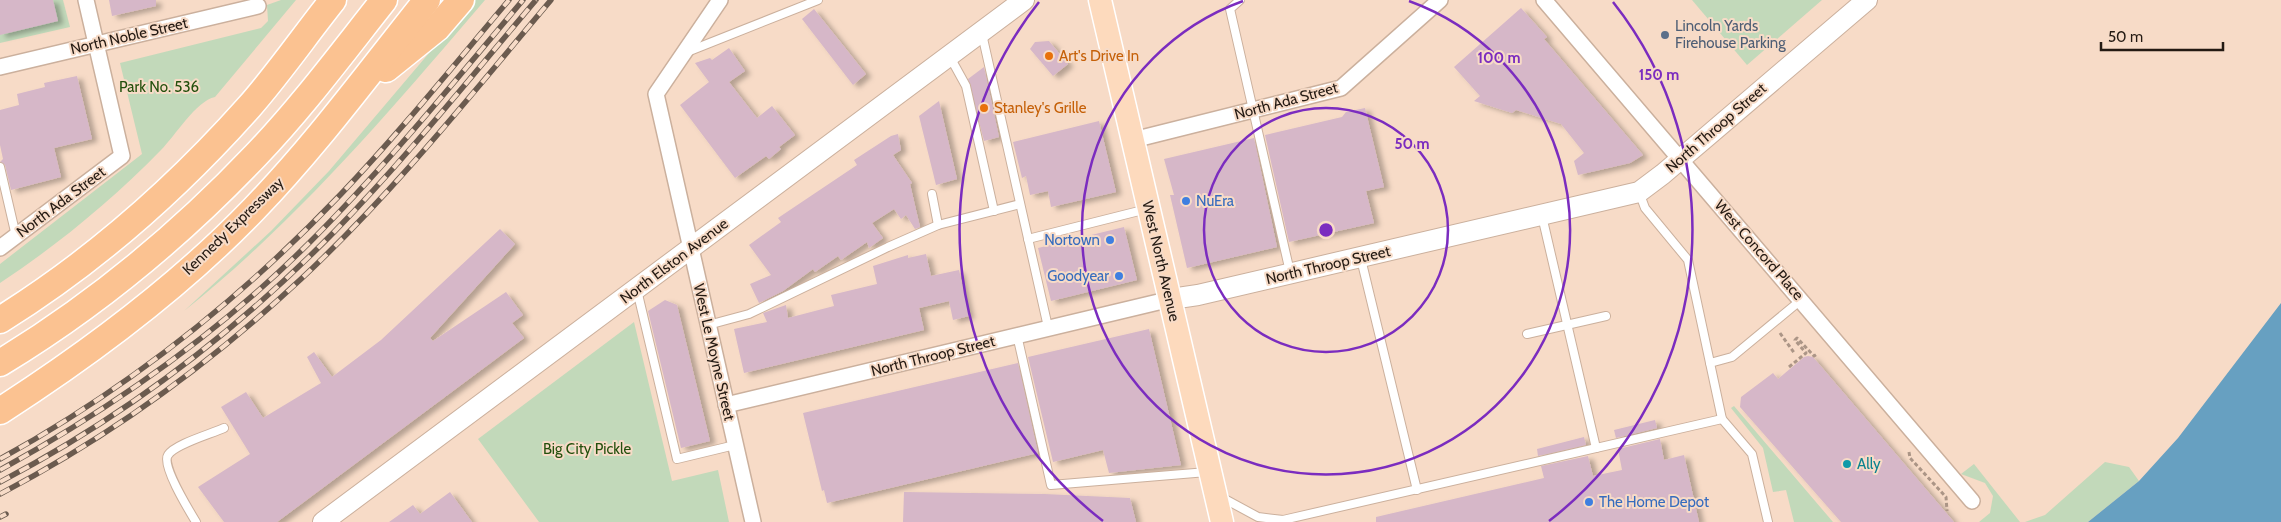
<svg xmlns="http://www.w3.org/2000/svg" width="2281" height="522" viewBox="0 0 2281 522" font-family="Cabin,sans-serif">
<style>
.green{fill:#c2d9ba}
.water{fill:#67a0c1}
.building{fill:#d6b7c8;filter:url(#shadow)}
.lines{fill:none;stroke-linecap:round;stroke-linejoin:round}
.lane-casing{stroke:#cbb09d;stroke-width:10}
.street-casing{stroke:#cbb09d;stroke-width:18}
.secondary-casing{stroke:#cbb09d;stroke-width:22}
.primary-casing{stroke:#fff;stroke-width:25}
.highway-casing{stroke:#fff;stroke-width:29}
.path{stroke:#ab9586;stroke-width:3;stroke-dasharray:4 2.5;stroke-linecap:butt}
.lane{stroke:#fff;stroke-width:8}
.street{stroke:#fff;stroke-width:15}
.secondary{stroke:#fff;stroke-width:20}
.primary{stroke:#fddabd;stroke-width:22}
.highway{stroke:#fbc291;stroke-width:26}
.rail-casing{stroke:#6b5b4f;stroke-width:5.5}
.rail{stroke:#f7dbc7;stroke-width:4;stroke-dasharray:11;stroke-linecap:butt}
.ring{fill:none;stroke:#7b2cbf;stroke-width:2.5}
.service-dot{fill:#5c6f8a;stroke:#f7dbc7;stroke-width:2}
.food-dot{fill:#e8710a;stroke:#f7dbc7;stroke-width:2}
.shop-dot{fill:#3f7fe0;stroke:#f7dbc7;stroke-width:2}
.culture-dot{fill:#0f9aa8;stroke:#f7dbc7;stroke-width:2}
.labels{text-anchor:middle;stroke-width:4;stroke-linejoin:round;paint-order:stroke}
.service-label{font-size:15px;fill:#4e5e75;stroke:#f7dbc7;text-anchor:start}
.street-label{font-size:15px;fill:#241a13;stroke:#f7dbc7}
.food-label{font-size:15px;fill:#c56008;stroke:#f7dbc7;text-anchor:start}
.park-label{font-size:15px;fill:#23500d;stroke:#f7dbc7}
.shop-label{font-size:15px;fill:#366cbe;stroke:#f7dbc7;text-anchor:start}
.culture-label{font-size:15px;fill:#0d838f;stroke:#f7dbc7;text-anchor:start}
.centre{fill:#7b2cbf;stroke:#f7dbc7;stroke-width:2.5}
.ring-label{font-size:15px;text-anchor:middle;font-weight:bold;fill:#7b2cbf;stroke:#f7dbc7;stroke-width:4;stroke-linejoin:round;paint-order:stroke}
</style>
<defs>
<filter id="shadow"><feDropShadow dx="5.5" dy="3" stdDeviation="2.5" flood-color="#0004"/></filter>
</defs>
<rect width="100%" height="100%" fill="#f7dbc7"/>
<g class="green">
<polygon points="0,0 63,0 70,27 0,43"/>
<path d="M281,0H296L215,97C196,101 175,136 161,150C112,200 59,244 0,283V264L142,154L120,63L261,28L268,21L267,5Z"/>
<path d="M474,0H485C391,110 297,221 184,311L271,231L329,171Z"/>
<polygon points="1692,0 1822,0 1747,65"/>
<polygon points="634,322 672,481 718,470 729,522 539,522 478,439"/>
<polygon points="1734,406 1833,522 1794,522 1786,490 1773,492 1763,448 1731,408"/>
<polygon points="2105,462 2129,467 2139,481 2088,522 2025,522 2045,515"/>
<polygon points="1974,464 2020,522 1979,522 1990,513 1993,496 1985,483 1961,474"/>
</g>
<polygon class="water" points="2281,303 2281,522 2088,522 2139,481 2178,438"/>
<g class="building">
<polygon points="0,0 53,0 58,21 0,35"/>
<polygon points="109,0 156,0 156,6 112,16"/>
<polygon points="1521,8 1547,37 1544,39 1643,155 1630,163 1578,175 1574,161 1584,153 1561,124 1516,110 1512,113 1474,101 1480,96 1454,67"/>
<polygon points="814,9 866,74 853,85 802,19"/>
<polygon points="1049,41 1068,64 1053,76 1030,49 1035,42"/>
<polygon points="729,48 745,71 729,82 757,118 772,106 795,135 779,147 781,149 769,159 766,156 735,178 680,105 709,82 695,63 710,58 712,60"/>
<polygon points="984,67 999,137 984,141 968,79"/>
<polygon points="77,76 92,139 54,148 61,177 11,190 5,165 0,162 3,159 0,145 0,110 19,105 17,94 45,87 44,83"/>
<polygon points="939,101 957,179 936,185 919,116"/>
<polygon points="1365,108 1384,187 1366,191 1374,223 1289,242 1265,135 1342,117 1346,112"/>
<polygon points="1099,121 1116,192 1051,207 1048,191 1030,195 1026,176 1022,178 1013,142"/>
<polygon points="898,134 901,150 893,155 912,183 910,184 920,227 915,229 906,215 901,219 894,209 872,223 883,238 869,248 867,242 841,260 838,256 815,272 813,269 783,291 759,303 750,284 771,275 749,245 781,222 778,218 857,165 854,160 891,136"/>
<polygon points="1254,138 1277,247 1187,268 1170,195 1174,195 1164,159"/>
<polygon points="1124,227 1137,280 1051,301 1038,248"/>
<polygon points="500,229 515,244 430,338 433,341 506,292 523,315 512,323 524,338 277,522 224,522 198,487 250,454 221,407 246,392 263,418 321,383 307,357 314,352 332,377 381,340"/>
<polygon points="926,254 931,276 959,270 969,316 953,320 949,301 919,308 924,330 744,373 734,329 767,322 763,313 786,305 788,318 834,306 831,295 877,284 873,266 908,255 908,258"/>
<polygon points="665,300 677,305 710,441 681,448 648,311"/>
<polygon points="1149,329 1181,465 1109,473 1103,450 1053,462 1028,357"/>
<polygon points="1808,356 1813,357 1954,522 1841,522 1740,407 1741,397 1773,373 1778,379 1804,357"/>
<polygon points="1018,363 1038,453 827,503 824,490 822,491 803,413"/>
<polygon points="1655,420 1657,428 1616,438 1614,430"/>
<polygon points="1584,437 1586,445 1538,456 1537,449"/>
<polygon points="1660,439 1664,460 1684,455 1699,522 1376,522 1376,517 1544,478 1541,466 1588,456 1593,476 1622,470 1618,449"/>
<polygon points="450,492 472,522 389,522 413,505 420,514"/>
<polygon points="904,492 1044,494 1130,498 1136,522 903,522"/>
</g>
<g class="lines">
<defs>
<g id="lane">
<polyline points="1240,0 1230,9 1290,272"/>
<polyline points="982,34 1048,327"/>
<polyline points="687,52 818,0"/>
<polyline points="950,57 966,86 994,211"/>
<polyline points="0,167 16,236"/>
<polyline points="1639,192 1645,208 1688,260 1722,419 1752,454 1768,522"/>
<polyline points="932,194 938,225"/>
<polyline points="1542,216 1596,448"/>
<polyline points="1028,239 1147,209"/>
<polyline points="1361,259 1417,490"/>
<polyline points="637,290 677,459 735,445"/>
<polyline points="708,325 749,314 888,247 938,225 1020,204"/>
<polyline points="1527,334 1606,316"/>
<polyline points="1017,335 1051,485 1207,472"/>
<polyline points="1710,363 1732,357 1801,300"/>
<polyline points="1221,497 1258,517 1283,520 1722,419"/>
<path d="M196,522C190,512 161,465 168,455C175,444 211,434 224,428"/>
</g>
<g id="street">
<polyline points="720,0 656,94 753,522"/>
<polyline points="1544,0 1972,501"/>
<polyline points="0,67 258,6"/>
<polyline points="1133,140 1341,88 1440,0"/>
<polyline points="0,248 122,156 86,0"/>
<polyline points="726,405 1171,299"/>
</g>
<g id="secondary">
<polyline points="1171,299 1198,295 1639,192 1663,174 1867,0"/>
<polyline points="323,522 1024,0"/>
</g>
<polyline id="primary" points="1100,0 1222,522"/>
<g id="highway">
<polyline points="386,69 437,28 461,0"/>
<path d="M0,320C93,262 176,189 249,107C279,73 305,35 333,0"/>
<path d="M0,363C94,306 180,235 256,155C302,107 342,53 384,0"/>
<path d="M0,411C90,353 179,287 254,209C317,144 370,71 427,0"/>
</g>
</defs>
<use href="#lane" class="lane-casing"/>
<use href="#street" class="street-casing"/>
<use href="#secondary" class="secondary-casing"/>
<use href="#primary" class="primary-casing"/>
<use href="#highway" class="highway-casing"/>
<g class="path">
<polyline points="1780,333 1795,354"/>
<polyline points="1789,367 1806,353 1795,340 1797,338 1814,356 1817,354"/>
<polyline points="1909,452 1910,458 1946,497 1947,511"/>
</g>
<use href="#lane" class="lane"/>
<use href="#street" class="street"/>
<use href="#secondary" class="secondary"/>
<use href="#primary" class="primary"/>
<use href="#highway" class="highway"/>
<defs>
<g id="rail">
<path d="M0,459C127,389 241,299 341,194C400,132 454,65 509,0"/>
<path d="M0,470C112,408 219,333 310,242C386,166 454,82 523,0"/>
<path d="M0,482C124,417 237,331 335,231C406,158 470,78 536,0"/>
<path d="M0,494C109,437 211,363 301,279C392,194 471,95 551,0"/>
<polyline points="0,517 6,514"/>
</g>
</defs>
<use href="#rail" class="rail-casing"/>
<use href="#rail" class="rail"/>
</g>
<g class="ring">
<circle cx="1326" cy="230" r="122"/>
<path d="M1409 1A244 244 0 1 1 1243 1"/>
<path d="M1103 521A367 367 0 0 1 1039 2M1613 2A367 367 0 0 1 1549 521"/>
</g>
<circle class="service-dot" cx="1665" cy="35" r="5"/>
<g class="food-dot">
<circle cx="1049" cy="56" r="5"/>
<circle cx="984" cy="108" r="5"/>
</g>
<g class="shop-dot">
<circle cx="1186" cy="201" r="5"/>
<circle cx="1110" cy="240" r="5"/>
<circle cx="1119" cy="276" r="5"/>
<circle cx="1589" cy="502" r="5"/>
</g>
<circle class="culture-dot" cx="1847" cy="464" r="5"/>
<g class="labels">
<g class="service-label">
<text x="1675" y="31">Lincoln Yards<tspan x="1675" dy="17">Firehouse Parking</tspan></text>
</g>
<g class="street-label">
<text transform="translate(129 36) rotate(-13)" y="5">North Noble Street</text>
<text transform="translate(1286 101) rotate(-15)" y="5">North Ada Street</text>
<text transform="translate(1716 128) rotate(-41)" y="5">North Throop Street</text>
<text transform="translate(61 202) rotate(-37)" y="5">North Ada Street</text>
<text transform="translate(233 226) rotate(-44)" y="5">Kennedy Expressway</text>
<text transform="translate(1759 250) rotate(49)" y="5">West Concord Place</text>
<text transform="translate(674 261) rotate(-37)" y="5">North Elston Avenue</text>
<text transform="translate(1161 261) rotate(77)" y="5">West North Avenue</text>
<text transform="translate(1328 265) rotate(-13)" y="5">North Throop Street</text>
<text transform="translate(714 352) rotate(77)" y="5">West Le Moyne Street</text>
<text transform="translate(933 356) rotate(-14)" y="5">North Throop Street</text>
</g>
<g class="food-label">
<text x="1059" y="61">Art's Drive In</text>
<text x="994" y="113">Stanley's Grille</text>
</g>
<g class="park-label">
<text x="159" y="92">Park No. 536</text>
<text x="587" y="454">Big City Pickle</text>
</g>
<g class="shop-label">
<text x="1196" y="206">NuEra</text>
<text x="1100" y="245" text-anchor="end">Nortown</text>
<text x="1109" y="281" text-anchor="end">Goodyear</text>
<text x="1599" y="507">The Home Depot</text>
</g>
<g class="culture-label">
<text x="1857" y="469">Ally</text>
</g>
</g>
<circle cx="1326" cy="230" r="8" class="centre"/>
<g class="ring-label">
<text x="1499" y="63">100 m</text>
<text x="1659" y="80">150 m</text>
<text x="1412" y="149">50 m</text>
</g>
<path d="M2101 42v8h122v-8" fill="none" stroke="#241a13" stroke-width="2.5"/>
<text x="2108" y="42" font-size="15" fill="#241a13" stroke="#f7dbc7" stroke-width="4" paint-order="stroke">50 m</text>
</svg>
